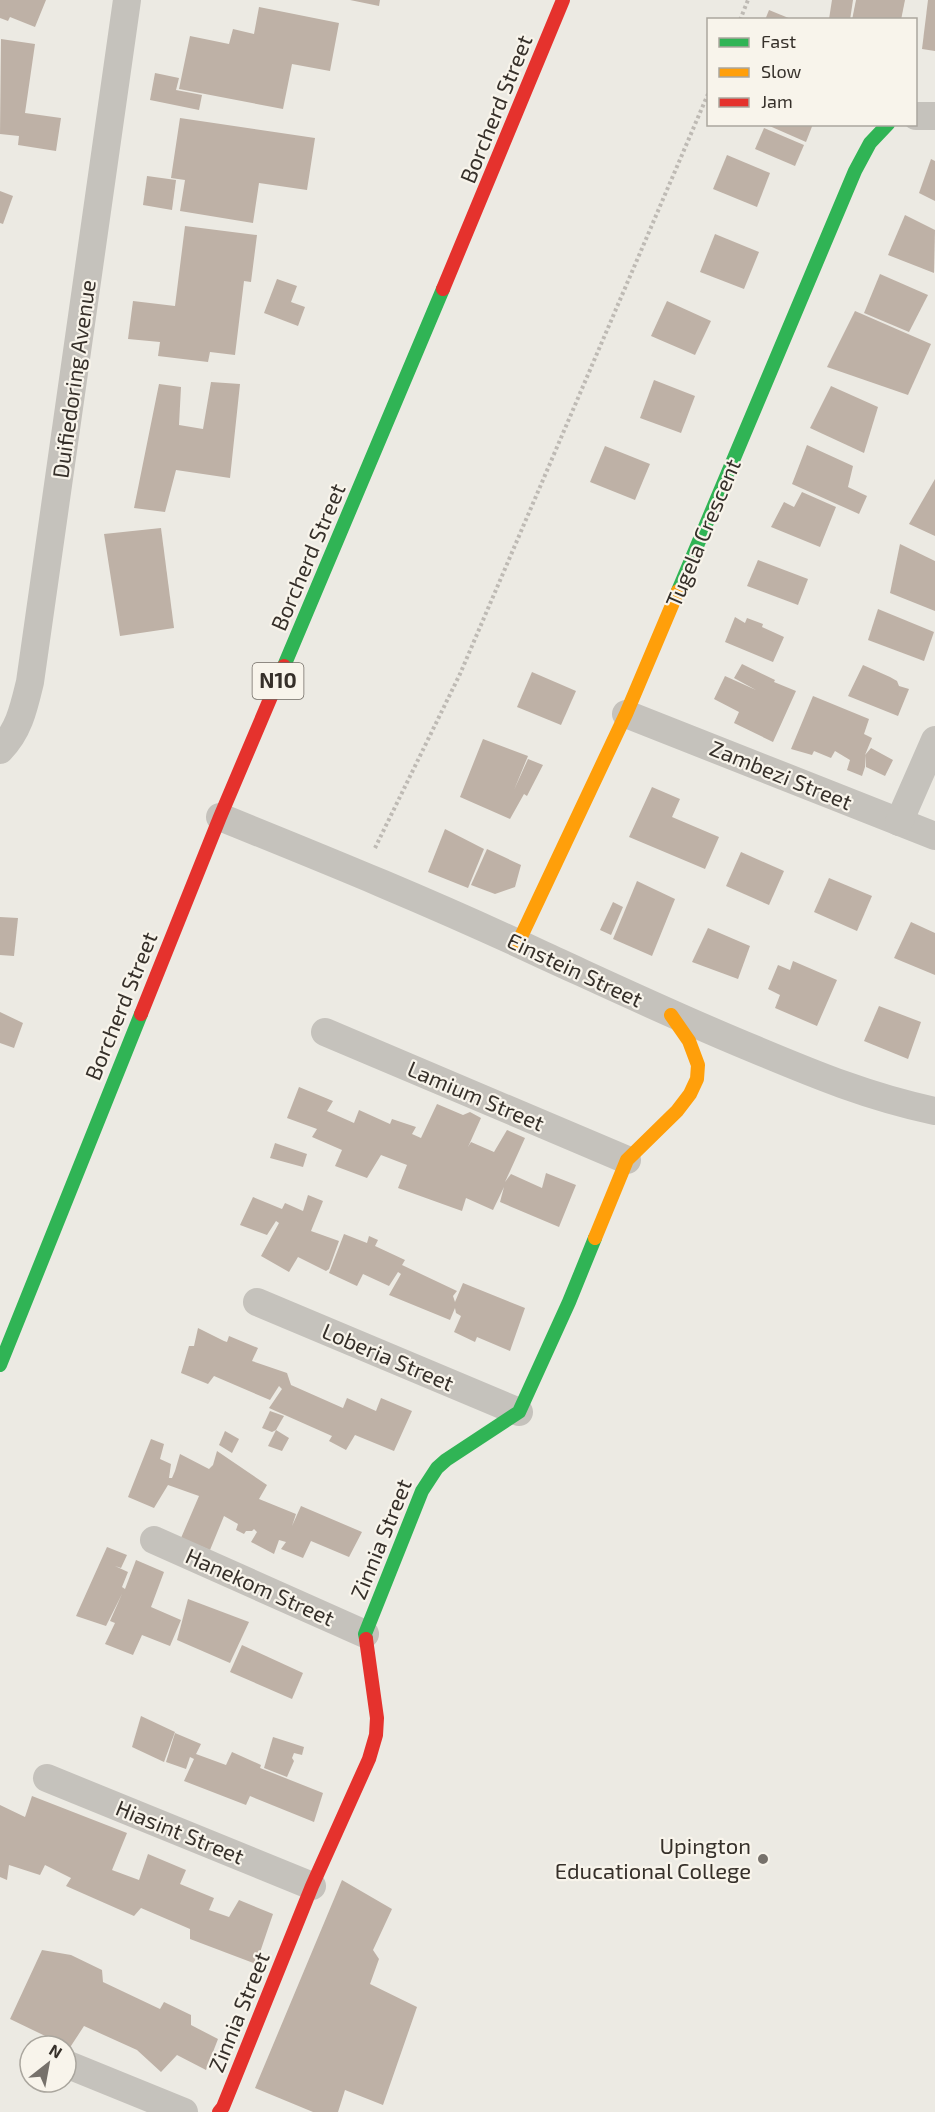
<svg xmlns="http://www.w3.org/2000/svg" width="935" height="2112" viewBox="0 0 935 2112" font-family="'Exo 2',sans-serif">
<style>
.building{fill:#beb1a6}
.lines{fill:none;stroke-linecap:round;stroke-linejoin:round}
.path{stroke:#bebab4;stroke-width:4;stroke-dasharray:3 3;stroke-linecap:butt}
.street{stroke:#c5c2bc;stroke-width:28}
.fast{stroke:#30b455;stroke-width:14}
.slow{stroke:#ff9f0a;stroke-width:14}
.jam{stroke:#e5322d;stroke-width:14}
.poi-dot{fill:#76716b;stroke:#f8f4eb;stroke-width:2}
.labels{text-anchor:middle;stroke-width:4.5;stroke-linejoin:round;paint-order:stroke}
.shield{fill:#f8f4eb;stroke:#706b64;stroke-width:1.5}
.shield-label{font-size:21px;font-weight:bold;fill:#36302a}
.street-label{font-size:22px;fill:#36302a;stroke:#f8f4eb}
.poi-label{font-size:22px;fill:#36302a;stroke:#f8f4eb;text-anchor:end}
</style>
<rect width="100%" height="100%" fill="#eceae3"/>
<g class="building">
<polygon points="0,0 46,0 35,27 10,17 8,21 0,18"/>
<polygon points="350,0 380,0 379,6"/>
<polygon points="832,0 853,0 850,20 829,19"/>
<polygon points="856,0 905,0 901,20 852,20"/>
<polygon points="928,0 935,0 935,51 922,49"/>
<polygon points="259,7 339,23 330,71 292,64 283,109 179,89 190,36 229,44 233,29 254,34"/>
<polygon points="769,10 791,19 791,20 765,20"/>
<polygon points="1,39 35,44 25,113 61,118 56,151 18,145 19,136 0,134"/>
<polygon points="155,73 179,78 176,90 202,95 199,110 150,100"/>
<polygon points="180,118 315,138 307,190 259,183 253,223 180,211 185,180 171,178"/>
<polygon points="765,124 813,124 806,142"/>
<polygon points="764,128 804,145 795,166 755,149"/>
<polygon points="727,155 770,173 757,207 713,189"/>
<polygon points="931,159 935,161 935,201 919,193"/>
<polygon points="147,176 176,180 172,210 143,205"/>
<polygon points="0,191 13,196 3,224 0,223"/>
<polygon points="905,215 935,230 934,273 888,255"/>
<polygon points="185,226 257,235 251,282 244,281 235,355 210,352 208,362 158,356 160,342 128,339 133,301 175,306"/>
<polygon points="715,234 759,252 744,289 700,272"/>
<polygon points="880,274 928,295 909,332 864,313"/>
<polygon points="277,279 297,286 291,302 305,307 298,326 264,313"/>
<polygon points="667,301 711,321 695,355 651,336"/>
<polygon points="855,311 931,344 908,395 827,367"/>
<polygon points="654,380 695,396 681,433 640,418"/>
<polygon points="211,382 240,384 230,478 176,470 165,512 134,508 159,384 181,387 179,425 203,429"/>
<polygon points="831,386 878,407 864,453 810,428"/>
<polygon points="807,445 853,466 848,487 867,496 859,514 792,484"/>
<polygon points="605,446 650,464 635,500 590,482"/>
<polygon points="935,479 935,536 909,524"/>
<polygon points="802,492 836,507 820,547 771,527 784,502 794,507"/>
<polygon points="161,528 174,628 120,636 104,534"/>
<polygon points="900,544 935,561 935,611 890,593"/>
<polygon points="758,560 808,579 798,605 747,586"/>
<polygon points="878,609 934,632 924,661 868,640"/>
<polygon points="735,617 745,623 747,618 763,624 762,627 784,637 773,662 725,642"/>
<polygon points="742,664 775,680 774,682 796,691 773,742 734,723 739,712 714,699 725,676 756,690 734,678"/>
<polygon points="863,665 890,677 897,681 899,686 909,689 898,716 848,696"/>
<polygon points="532,672 576,691 561,725 517,707"/>
<polygon points="813,696 869,719 864,734 872,738 865,755 871,748 893,760 885,776 866,767 865,755 865,767 862,776 847,770 850,760 835,751 831,758 814,751 812,755 791,749"/>
<polygon points="483,739 528,756 514,790 528,759 543,765 527,796 524,794 510,819 460,797"/>
<polygon points="652,787 680,799 672,817 719,837 705,869 629,837"/>
<polygon points="445,829 484,849 468,888 428,872"/>
<polygon points="487,849 521,865 515,887 495,894 471,885"/>
<polygon points="741,852 784,871 769,905 726,886"/>
<polygon points="829,878 872,896 857,931 814,912"/>
<polygon points="637,881 675,899 652,956 613,939"/>
<polygon points="613,902 623,907 611,935 600,930"/>
<polygon points="0,917 18,918 14,956 0,955"/>
<polygon points="911,922 935,933 935,975 894,958"/>
<polygon points="708,928 750,946 738,979 692,962"/>
<polygon points="793,961 837,980 817,1026 775,1008 780,995 768,989 778,965 790,970"/>
<polygon points="879,1006 921,1022 908,1059 864,1041"/>
<polygon points="0,1012 23,1023 14,1048 0,1043"/>
<polygon points="299,1087 333,1101 327,1111 354,1123 359,1110 390,1124 392,1119 416,1127 412,1134 421,1138 437,1104 463,1115 470,1112 481,1118 468,1147 471,1142 494,1152 507,1130 525,1138 505,1182 511,1174 542,1188 546,1173 576,1185 559,1227 500,1202 504,1187 493,1210 466,1198 462,1211 398,1188 407,1165 381,1155 367,1178 335,1166 342,1150 312,1137 317,1129 287,1118"/>
<polygon points="275,1143 307,1154 303,1167 270,1158"/>
<polygon points="308,1195 323,1201 311,1231 339,1241 329,1269 326,1271 298,1257 289,1272 261,1256 279,1223 276,1221 267,1235 240,1225 253,1197 282,1209 285,1203 303,1211"/>
<polygon points="344,1234 367,1243 369,1236 378,1240 375,1246 405,1260 402,1265 457,1291 453,1296 455,1302 463,1283 525,1308 510,1351 477,1337 475,1342 454,1332 461,1316 456,1313 455,1308 450,1320 389,1295 401,1274 398,1272 389,1286 363,1274 357,1286 329,1273"/>
<polygon points="198,1328 224,1341 227,1342 229,1336 258,1348 252,1361 287,1373 291,1385 343,1408 347,1398 376,1411 381,1398 412,1411 394,1451 355,1435 346,1450 329,1441 332,1436 269,1408 282,1389 279,1386 270,1400 214,1376 208,1384 181,1373 189,1346 194,1346"/>
<polygon points="270,1411 284,1416 276,1430 272,1432 262,1428"/>
<polygon points="276,1430 289,1438 282,1451 268,1446"/>
<polygon points="225,1431 239,1439 232,1453 219,1445"/>
<polygon points="151,1439 164,1444 160,1459 171,1464 169,1478 172,1478 175,1471 180,1454 209,1469 213,1465 217,1451 267,1485 259,1499 296,1514 292,1526 301,1506 362,1532 349,1557 311,1541 303,1558 281,1549 286,1542 279,1540 274,1554 251,1542 257,1532 254,1529 252,1531 246,1531 244,1534 236,1530 238,1524 224,1516 210,1550 181,1538 199,1496 168,1485 154,1508 128,1497"/>
<polygon points="107,1547 127,1555 121,1568 115,1566 128,1572 122,1587 125,1589 136,1560 164,1572 151,1607 181,1620 170,1646 142,1635 133,1655 105,1644 115,1623 110,1621 122,1594 106,1626 76,1616"/>
<polygon points="188,1599 249,1622 230,1663 177,1640"/>
<polygon points="242,1645 303,1673 292,1699 230,1672"/>
<polygon points="141,1716 175,1732 164,1762 132,1747"/>
<polygon points="175,1733 201,1744 196,1754 226,1765 232,1752 261,1765 260,1768 323,1793 314,1822 250,1796 246,1805 184,1781 194,1759 190,1757 186,1769 166,1762"/>
<polygon points="273,1737 304,1747 302,1755 294,1753 292,1758 294,1761 287,1777 264,1768"/>
<polygon points="32,1796 127,1833 112,1870 139,1880 148,1854 186,1870 180,1884 214,1898 209,1910 229,1917 239,1900 273,1914 256,1964 190,1939 190,1929 141,1908 134,1916 66,1886 71,1878 45,1865 40,1875 9,1865 7,1880 0,1877 0,1805 25,1817"/>
<polygon points="342,1880 392,1909 373,1950 379,1959 370,1984 417,2007 383,2105 345,2090 338,2112 313,2112 255,2088"/>
<polygon points="42,1950 71,1955 102,1970 103,1982 160,2009 164,2002 191,2015 191,2025 218,2039 206,2070 177,2055 161,2072 137,2050 84,2026 69,2049 66,2046 10,2019"/>
</g>
<g class="lines">
<g class="path">
<polyline points="740,20 748,0"/>
<polyline points="375,848 460,674 708,94"/>
</g>
<g class="street">
<polyline points="916,116 935,116"/>
<polyline points="626,714 935,836"/>
<path d="M0,750C19,731 24,707 30,682L127,0"/>
<path d="M220,817C329,861 437,905 543,955C613,987 683,1020 754,1049C816,1075 869,1097 935,1111"/>
<polyline points="899,822 935,740"/>
<polyline points="325,1032 627,1160"/>
<polyline points="257,1302 519,1412"/>
<polyline points="154,1540 365,1634"/>
<polyline points="47,1778 312,1886"/>
<polyline points="66,2064 184,2112"/>
</g>
<g class="fast">
<polyline points="678,591 855,171 870,143 888,124"/>
<polyline points="284,666 443,289"/>
<polyline points="0,1365 141,1014"/>
<polyline points="366,1639 365,1634 422,1491 437,1468 446,1460 519,1412 569,1302 595,1238"/>
</g>
<g class="slow">
<polyline points="518,943 626,714 678,591"/>
<polyline points="595,1238 627,1160 677,1111 690,1094 697,1079 698,1065 689,1041 671,1015"/>
</g>
<g class="jam">
<polyline points="443,289 563,0"/>
<polyline points="141,1014 220,817 284,666"/>
<polyline points="219,2112 223,2107 312,1886 369,1759 376,1735 377,1718 366,1639"/>
</g>
</g>
<circle class="poi-dot" cx="763" cy="1859" r="6"/>
<g class="labels">
<rect class="shield" x="252.5" y="663" width="51" height="36" rx="4.5"/>
<g class="shield-label">
<text x="278" y="688">N10</text>
</g>
<g class="street-label">
<text transform="translate(496 109) rotate(-68)" y="8">Borcherd Street</text>
<text transform="translate(74 379) rotate(-82)" y="8">Duifiedoring Avenue</text>
<text transform="translate(703 533) rotate(-67)" y="8">Tugela Crescent</text>
<text transform="translate(308 557) rotate(-67)" y="8">Borcherd Street</text>
<text transform="translate(781 775) rotate(22)" y="8">Zambezi Street</text>
<text transform="translate(575 970) rotate(25)" y="8">Einstein Street</text>
<text transform="translate(121 1006) rotate(-68)" y="8">Borcherd Street</text>
<text transform="translate(476 1096) rotate(23)" y="8">Lamium Street</text>
<text transform="translate(388 1357) rotate(23)" y="8">Loberia Street</text>
<text transform="translate(381 1539) rotate(-68)" y="8">Zinnia Street</text>
<text transform="translate(260 1587) rotate(24)" y="8">Hanekom Street</text>
<text transform="translate(180 1832) rotate(22)" y="8">Hiasint Street</text>
<text transform="translate(239 2012) rotate(-68)" y="8">Zinnia Street</text>
</g>
<g class="poi-label">
<text x="751" y="1854">Upington<tspan x="751" dy="25">Educational College</tspan></text>
</g>
</g>
<rect x="707" y="18" width="210" height="108" fill="#f8f4eb" stroke="#aaa69e" stroke-width="1.5"/>
<rect x="719" y="38" width="30" height="9" fill="#30b455" stroke="#aaa69e" stroke-width="1.5"/>
<text x="761" y="48" font-size="18" fill="#36302a">Fast</text>
<rect x="719" y="68" width="30" height="9" fill="#ff9f0a" stroke="#aaa69e" stroke-width="1.5"/>
<text x="761" y="78" font-size="18" fill="#36302a">Slow</text>
<rect x="719" y="98" width="30" height="9" fill="#e5322d" stroke="#aaa69e" stroke-width="1.5"/>
<text x="761" y="108" font-size="18" fill="#36302a">Jam</text>
<g transform="translate(48 2064) rotate(31)"><circle r="28" fill="#f8f4eb" stroke="#aaa69e" stroke-width="1.5"/>
<path d="M0-4.5L10 22L0 15L-10 22Z" fill="#76716b"/>
<text y="-9" font-size="16" font-weight="bold" text-anchor="middle" fill="#36302a">N</text>
</g>
</svg>
